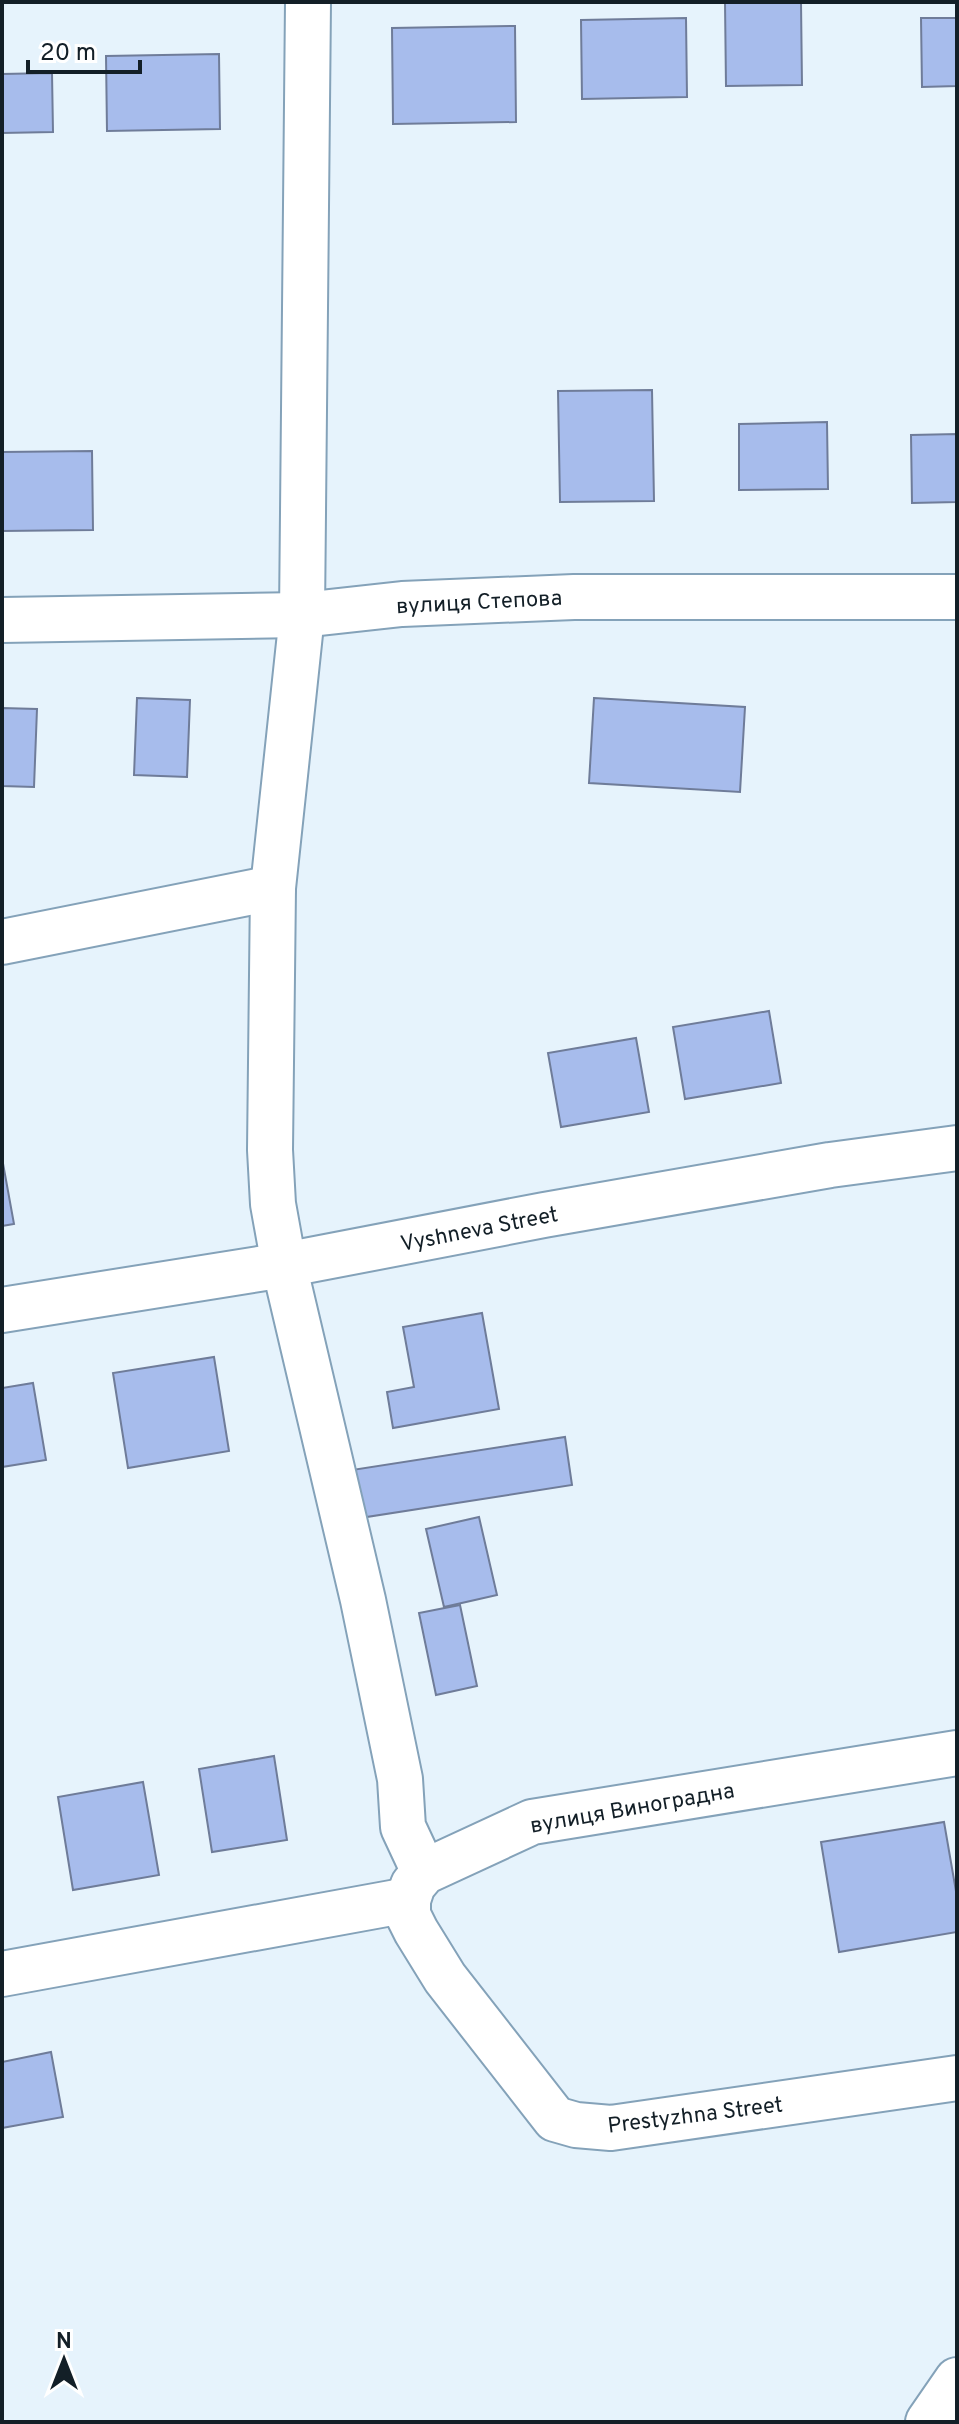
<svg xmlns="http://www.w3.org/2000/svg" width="959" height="2424" viewBox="0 0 959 2424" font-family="Overpass,sans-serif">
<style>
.building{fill:#a7bcec;stroke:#6f7c99;stroke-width:2}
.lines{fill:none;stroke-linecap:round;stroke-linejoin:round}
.minor-casing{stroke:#84a2b9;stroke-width:48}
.minor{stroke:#fff;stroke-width:44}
.labels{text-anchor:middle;stroke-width:6;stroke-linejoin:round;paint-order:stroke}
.street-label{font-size:22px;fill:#131f27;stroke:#fff}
</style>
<rect width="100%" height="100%" fill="#e6f3fc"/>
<g class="building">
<polygon points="725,2 801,2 802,85 726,86"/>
<polygon points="686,18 687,97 582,99 581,20"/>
<polygon points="921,18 957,18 957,86 922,87"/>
<polygon points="515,26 516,122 393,124 392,28"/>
<polygon points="219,54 220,129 107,131 106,56"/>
<polygon points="52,73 53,132 2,133 2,74"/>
<polygon points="652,390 654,501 560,502 558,391"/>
<polygon points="827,422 828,489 739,490 739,424"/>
<polygon points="957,434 957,502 912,503 911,435"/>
<polygon points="92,451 93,530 2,531 2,452"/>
<polygon points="137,698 190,700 187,777 134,775"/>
<polygon points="594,698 745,707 740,792 589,783"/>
<polygon points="2,708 37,709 34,787 2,786"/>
<polygon points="769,1011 781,1083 685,1099 673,1027"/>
<polygon points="636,1038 649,1112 561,1127 548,1053"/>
<polygon points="2,1158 14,1224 2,1226"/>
<polygon points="482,1313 499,1409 393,1428 387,1392 414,1387 403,1327"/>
<polygon points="214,1357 229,1451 128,1468 113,1373"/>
<polygon points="33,1383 46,1460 2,1467 2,1388"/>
<polygon points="565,1437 572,1485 360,1518 352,1470"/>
<polygon points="479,1517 497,1595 444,1607 426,1529"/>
<polygon points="460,1605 477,1686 436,1695 419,1613"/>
<polygon points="274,1756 287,1840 212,1852 199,1769"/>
<polygon points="143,1782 159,1875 73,1890 58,1797"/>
<polygon points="944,1822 957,1897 957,1932 839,1952 821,1842"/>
<polygon points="51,2052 63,2117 2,2128 2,2062"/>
</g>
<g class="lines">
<defs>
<g id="minor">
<polyline points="308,2 302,615 273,888 270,1150 273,1204 284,1265 363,1600 400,1779 403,1827 424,1872"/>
<polyline points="2,620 302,615 402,604 574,597 957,597"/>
<polyline points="2,942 273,888"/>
<polyline points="2,1310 284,1265 544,1215 830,1165 957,1148"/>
<polyline points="957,1753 532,1822 424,1872 413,1885 408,1900 408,1915 416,1931 445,1978 555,2119 576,2125 611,2128 957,2078"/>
<polyline points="2,1974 408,1900"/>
<polyline points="928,2422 957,2380"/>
</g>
</defs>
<use href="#minor" class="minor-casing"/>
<use href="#minor" class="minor"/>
</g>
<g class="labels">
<g class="street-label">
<text transform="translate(479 601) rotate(-3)" y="8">вулиця Степова</text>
<text transform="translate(479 1228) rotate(-11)" y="8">Vyshneva Street</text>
<text transform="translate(632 1807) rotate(-10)" y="8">вулиця Виноградна</text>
<text transform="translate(695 2114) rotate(-7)" y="8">Prestyzhna Street</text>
</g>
</g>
<rect width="959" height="2424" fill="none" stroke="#131f27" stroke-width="8"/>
<g transform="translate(64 2360)" stroke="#ffffff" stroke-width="6" paint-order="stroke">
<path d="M0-6L14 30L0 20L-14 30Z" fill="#131f27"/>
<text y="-12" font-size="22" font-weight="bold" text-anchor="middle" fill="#131f27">N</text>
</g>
<path d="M28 60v12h112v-12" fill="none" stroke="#131f27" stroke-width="4"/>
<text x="40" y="60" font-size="24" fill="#131f27" stroke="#ffffff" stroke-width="6" paint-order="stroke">20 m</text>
</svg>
